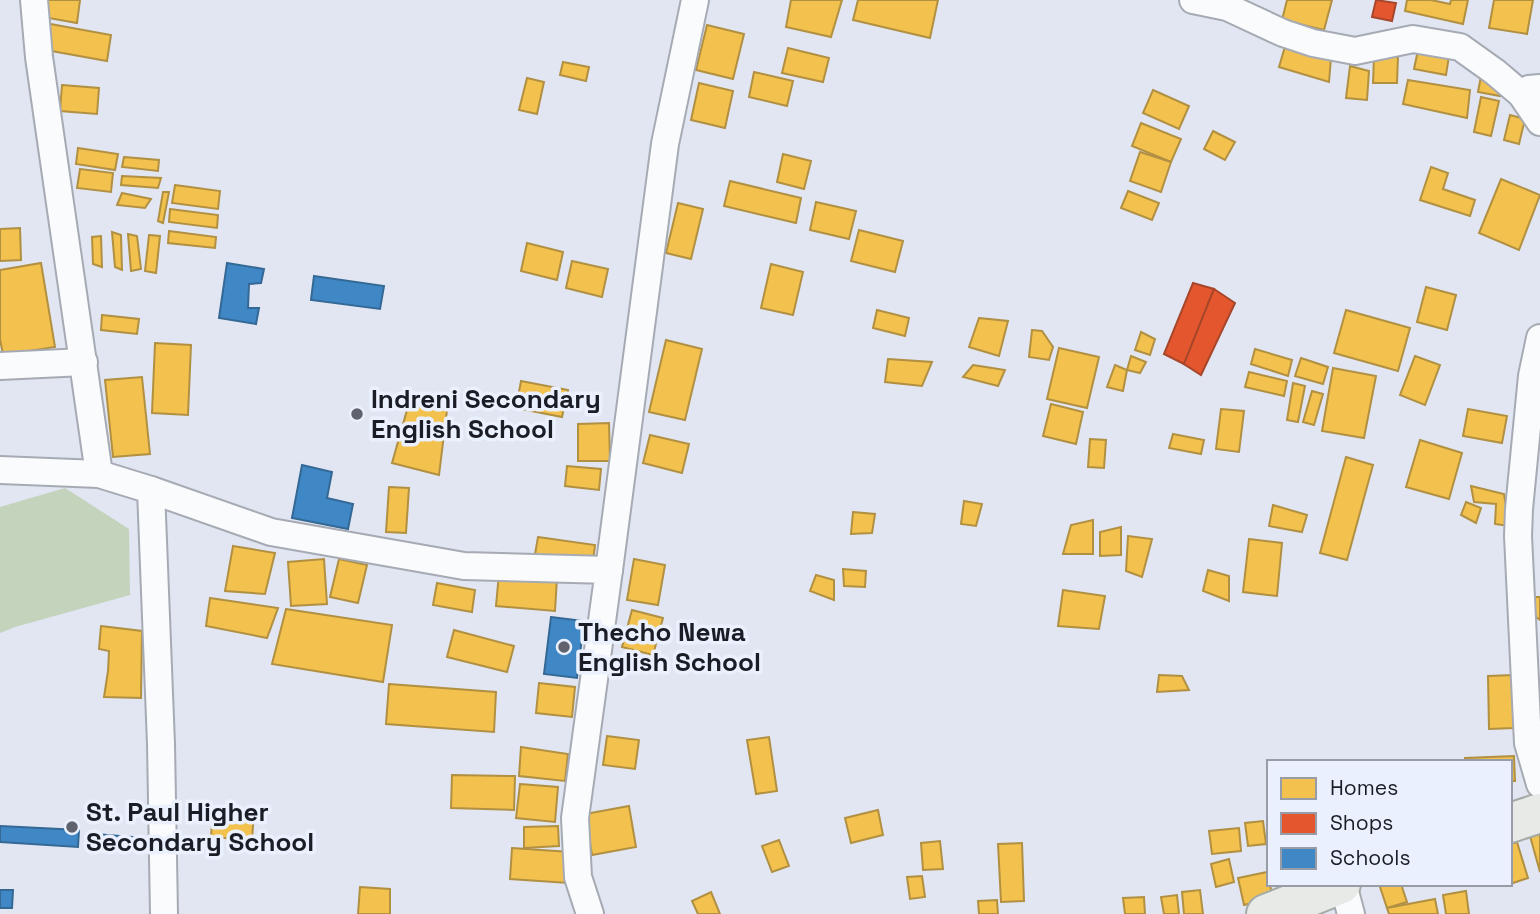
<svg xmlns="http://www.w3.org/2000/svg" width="1540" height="914" viewBox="0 0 1540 914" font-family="'Space Grotesk',sans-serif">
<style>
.green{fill:#c3d3bc}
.homes{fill:#f2c14e;stroke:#b19042;stroke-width:2}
.shops{fill:#e4572e;stroke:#a7462b;stroke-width:2}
.schools{fill:#3f88c5;stroke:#346895;stroke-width:2}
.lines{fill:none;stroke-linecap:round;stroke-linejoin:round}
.street-casing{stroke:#a6aab3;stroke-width:30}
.primary-casing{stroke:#a4aba7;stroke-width:42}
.street{stroke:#fafbfd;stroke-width:26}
.primary{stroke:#e7eae6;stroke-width:38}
.poi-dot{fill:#60636d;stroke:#ebf0fe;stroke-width:2.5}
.labels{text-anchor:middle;stroke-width:7;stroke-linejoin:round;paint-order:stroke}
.poi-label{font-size:26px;font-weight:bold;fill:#1a1d25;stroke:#ebf0fe;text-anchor:start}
</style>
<rect width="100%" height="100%" fill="#e1e6f2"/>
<polygon class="green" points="65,488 129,529 130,595 15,627 0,633 0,507"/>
<g class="homes">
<polygon points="45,0 80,0 77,23 43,17"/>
<polygon points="791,0 842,0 831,37 786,27"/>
<polygon points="858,0 938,0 930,38 853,20"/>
<polygon points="1287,0 1332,0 1324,30 1282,20"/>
<polygon points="1407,0 1431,0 1450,4 1451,0 1468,0 1463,24 1405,11"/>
<polygon points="1494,0 1533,0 1527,34 1489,28"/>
<polygon points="45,23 111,35 107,61 40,49"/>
<polygon points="707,25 744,34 733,79 696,70"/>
<polygon points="1286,43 1331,58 1329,82 1279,67"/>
<polygon points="788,48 829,58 823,82 782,73"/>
<polygon points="1418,50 1449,56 1446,75 1414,69"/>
<polygon points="1374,57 1398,57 1397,83 1373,83"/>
<polygon points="563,62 589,67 586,81 560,75"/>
<polygon points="1350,66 1369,71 1367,100 1346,98"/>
<polygon points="754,72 793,81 787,106 749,97"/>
<polygon points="1481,76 1503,81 1500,96 1478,92"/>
<polygon points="527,78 544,82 537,114 519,110"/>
<polygon points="1408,80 1470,90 1467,118 1403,104"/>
<polygon points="699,83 733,91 725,128 691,120"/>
<polygon points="62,85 99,88 97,114 60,111"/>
<polygon points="1153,90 1189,106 1179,129 1143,113"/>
<polygon points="1481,97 1499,101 1491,136 1474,132"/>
<polygon points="1510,115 1525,119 1519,144 1504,140"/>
<polygon points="1141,123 1181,139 1171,162 1132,146"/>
<polygon points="1213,131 1235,142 1225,160 1204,149"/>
<polygon points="78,148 118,154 115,170 76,164"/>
<polygon points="1140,152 1171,162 1161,192 1130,181"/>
<polygon points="783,154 811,161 804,189 777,182"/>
<polygon points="124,157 159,160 158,171 122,167"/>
<polygon points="1431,167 1448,173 1443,189 1475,200 1470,216 1420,200"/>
<polygon points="80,169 113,173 111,192 77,188"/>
<polygon points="122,176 161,178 158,188 121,185"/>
<polygon points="1501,179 1540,195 1519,250 1479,233"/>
<polygon points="730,181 801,198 796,223 724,206"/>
<polygon points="175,185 220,191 218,209 172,203"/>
<polygon points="1128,191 1159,203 1152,220 1121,208"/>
<polygon points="163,192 169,192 163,223 158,221"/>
<polygon points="122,193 151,199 145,208 117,205"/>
<polygon points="816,202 856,211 849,239 810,230"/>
<polygon points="678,203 703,209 691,259 666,253"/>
<polygon points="170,209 218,215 217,228 169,222"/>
<polygon points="20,228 21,260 0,261 0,229"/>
<polygon points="859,230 903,241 895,272 851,261"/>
<polygon points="169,231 216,237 215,248 168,243"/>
<polygon points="112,232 121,235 122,270 115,267"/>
<polygon points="128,234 137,236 141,269 131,271"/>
<polygon points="149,235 160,236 156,273 145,271"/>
<polygon points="101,236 102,267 93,264 92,237"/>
<polygon points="527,243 563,252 557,280 521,271"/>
<polygon points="572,261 608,269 602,297 566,288"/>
<polygon points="41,263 55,347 3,355 0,339 0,270"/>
<polygon points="771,264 803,272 793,315 761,308"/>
<polygon points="1426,287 1456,295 1447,330 1417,322"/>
<polygon points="877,310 909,318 905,336 873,328"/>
<polygon points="1346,310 1410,328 1398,371 1334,353"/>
<polygon points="102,315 139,319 137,334 101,330"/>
<polygon points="979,318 1008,321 999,356 969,347"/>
<polygon points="1032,330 1042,331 1053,347 1049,360 1029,357"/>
<polygon points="1141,332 1155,339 1150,355 1135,350"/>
<polygon points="666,340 702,349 685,420 649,412"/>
<polygon points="155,343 191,345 188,415 152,413"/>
<polygon points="1059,348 1099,357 1087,408 1047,399"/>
<polygon points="1255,349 1292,360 1288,376 1251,364"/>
<polygon points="1131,356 1146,362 1140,373 1127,370"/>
<polygon points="1415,356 1440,365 1425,405 1400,395"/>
<polygon points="1301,358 1328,367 1323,384 1295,376"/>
<polygon points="888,359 932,362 922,386 885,382"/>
<polygon points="973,365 1005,370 998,386 963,377"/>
<polygon points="1115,365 1127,370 1123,391 1107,387"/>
<polygon points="1333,368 1376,376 1364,438 1322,431"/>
<polygon points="1249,372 1287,381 1284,396 1245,387"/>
<polygon points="142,377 150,454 113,457 105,380"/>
<polygon points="521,381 568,390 562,417 516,408"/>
<polygon points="1293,383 1305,386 1298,422 1287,420"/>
<polygon points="1312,391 1323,394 1314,425 1303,422"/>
<polygon points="409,403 447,410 439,475 392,463"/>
<polygon points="1051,404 1083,412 1076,444 1043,436"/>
<polygon points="1221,409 1244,411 1239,452 1216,449"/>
<polygon points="1468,409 1507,416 1502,443 1463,436"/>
<polygon points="609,423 610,461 578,461 578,424"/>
<polygon points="1173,434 1204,440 1201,454 1169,448"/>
<polygon points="650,435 689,444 682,473 643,463"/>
<polygon points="1090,439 1106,440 1104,468 1088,467"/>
<polygon points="1420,440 1462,453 1449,499 1406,487"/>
<polygon points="1346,457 1373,465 1347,560 1320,553"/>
<polygon points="567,466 601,469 599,490 565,486"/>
<polygon points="1471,486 1504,494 1509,526 1495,524 1496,504 1474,502"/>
<polygon points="389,487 409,488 406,533 386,532"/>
<polygon points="964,501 982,504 976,526 961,524"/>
<polygon points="1466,502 1481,508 1476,523 1461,515"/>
<polygon points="1273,505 1307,515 1302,532 1269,526"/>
<polygon points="853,512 875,514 872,533 851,534"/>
<polygon points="1093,520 1093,554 1063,554 1071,525"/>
<polygon points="1121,527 1121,555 1100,556 1100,532"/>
<polygon points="1128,536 1152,539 1142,577 1126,571"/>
<polygon points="538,537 595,545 592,569 534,560"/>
<polygon points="1249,539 1282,543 1277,596 1243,592"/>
<polygon points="233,546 275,553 265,594 225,591"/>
<polygon points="324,559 327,604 291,606 288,562"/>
<polygon points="339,559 367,565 358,603 330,597"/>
<polygon points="634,559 665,565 658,605 627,600"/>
<polygon points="843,569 866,571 865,587 844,586"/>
<polygon points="1208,570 1229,576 1229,601 1203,591"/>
<polygon points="499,573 557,577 555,611 496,606"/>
<polygon points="816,575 834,580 834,600 810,591"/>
<polygon points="437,583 475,590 472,612 433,605"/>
<polygon points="1063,590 1105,596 1099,629 1058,626"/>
<polygon points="1530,597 1540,597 1540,620 1531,613"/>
<polygon points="210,598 278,608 267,638 206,626"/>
<polygon points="286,609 392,625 383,682 272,664"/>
<polygon points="632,610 663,618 653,655 622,647"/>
<polygon points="101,626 142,631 141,698 104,697 108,671 109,651 99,649"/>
<polygon points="454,630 514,646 507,672 447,657"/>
<polygon points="1159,675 1182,676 1189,690 1157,692"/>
<polygon points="1513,675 1514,728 1489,729 1488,676"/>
<polygon points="539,683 575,687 572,717 536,713"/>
<polygon points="389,684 496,692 494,732 386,724"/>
<polygon points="607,736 639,740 635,769 603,765"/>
<polygon points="769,737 777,791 756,794 747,740"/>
<polygon points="521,747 568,754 565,781 519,776"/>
<polygon points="1514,756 1515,781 1510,781 1510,762 1465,762 1465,758"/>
<polygon points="452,775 515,776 514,810 451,808"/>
<polygon points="520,784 558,787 555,822 516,818"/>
<polygon points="629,806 636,847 592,855 585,814"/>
<polygon points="213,810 254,812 252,840 211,837"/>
<polygon points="878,810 883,835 851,843 845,818"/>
<polygon points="1263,821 1266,844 1248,846 1245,823"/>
<polygon points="558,826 559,846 524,848 524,827"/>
<polygon points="1239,828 1241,851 1212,854 1209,831"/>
<polygon points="1540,833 1540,872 1530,836"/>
<polygon points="779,840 789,866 772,872 762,846"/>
<polygon points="940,841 943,869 923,870 921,843"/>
<polygon points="1517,842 1528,878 1510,884 1510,844"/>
<polygon points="1022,843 1024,901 1001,902 998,844"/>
<polygon points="512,848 570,852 568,883 510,879"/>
<polygon points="1229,859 1234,882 1216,887 1211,864"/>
<polygon points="1267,872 1273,898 1244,905 1238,878"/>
<polygon points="922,876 925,897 910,899 907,877"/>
<polygon points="1379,884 1401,884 1407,902 1387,908"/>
<polygon points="360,887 390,889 390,914 358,914"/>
<polygon points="1200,890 1203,914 1184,914 1182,892"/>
<polygon points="1466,891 1469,914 1446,914 1443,895"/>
<polygon points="711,892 720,914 698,914 692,901"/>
<polygon points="1177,895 1179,914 1164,914 1161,897"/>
<polygon points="1144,897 1145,914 1125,914 1123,898"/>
<polygon points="1435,899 1438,914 1389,914 1387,908"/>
<polygon points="997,900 998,914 979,914 978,901"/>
</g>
<g class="shops">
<polygon points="1376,0 1396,3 1392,21 1372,17"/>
<polygon points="1193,283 1214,289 1184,364 1164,354"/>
<polygon points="1214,289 1235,303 1201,375 1184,364"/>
</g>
<g class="schools">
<polygon points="227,263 264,269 261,283 249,284 248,308 259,308 256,324 219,318"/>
<polygon points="314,276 384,286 380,309 311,300"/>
<polygon points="302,465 332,472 327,498 353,504 348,529 292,518"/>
<polygon points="551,617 584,621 577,678 544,674"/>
<polygon points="0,826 79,830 78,847 0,842"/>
<polygon points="95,834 144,838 143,851 96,848"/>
<polygon points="0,890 13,890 12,908 0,908"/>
</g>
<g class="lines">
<defs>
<g id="street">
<polyline points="34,0 39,57 99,474"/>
<polyline points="1193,0 1227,7 1283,33 1313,43 1355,51 1413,39 1460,47 1495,72 1521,94 1529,89 1540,88"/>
<polyline points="1521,94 1540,122"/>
<polyline points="1540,338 1532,376 1519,509 1518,536 1528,743 1540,784"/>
<polyline points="0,366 84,362"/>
<polyline points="0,470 99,474 151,490 161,744 164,914"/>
<polyline points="151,490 271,532 464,566 609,570 575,818 578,877 590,914"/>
<polyline points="609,570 665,144 695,0"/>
<polyline points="1343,884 1351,914"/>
</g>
<g id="primary">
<polyline points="1510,823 1540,813"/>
<polyline points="1266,914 1341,884"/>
</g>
</defs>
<use href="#street" class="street-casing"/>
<use href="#primary" class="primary-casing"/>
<use href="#street" class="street"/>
<use href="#primary" class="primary"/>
</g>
<g class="poi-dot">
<circle cx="357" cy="414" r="7"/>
<circle cx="564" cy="647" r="7"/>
<circle cx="72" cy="827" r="7"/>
</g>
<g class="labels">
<g class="poi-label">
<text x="371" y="408">Indreni Secondary<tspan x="371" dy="30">English School</tspan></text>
<text x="578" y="641">Thecho Newa<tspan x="578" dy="30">English School</tspan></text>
<text x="86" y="821">St. Paul Higher<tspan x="86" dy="30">Secondary School</tspan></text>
</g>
</g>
<rect x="1267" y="760" width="245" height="126" fill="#ebf0fe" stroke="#979ca7" stroke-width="2"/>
<rect x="1281" y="778" width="35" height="21" fill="#f2c14e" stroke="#979ca7" stroke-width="2"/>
<text x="1330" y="795" font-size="21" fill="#1a1d25">Homes</text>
<rect x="1281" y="813" width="35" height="21" fill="#e4572e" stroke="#979ca7" stroke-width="2"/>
<text x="1330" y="830" font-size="21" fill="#1a1d25">Shops</text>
<rect x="1281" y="848" width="35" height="21" fill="#3f88c5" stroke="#979ca7" stroke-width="2"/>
<text x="1330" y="865" font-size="21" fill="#1a1d25">Schools</text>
</svg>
